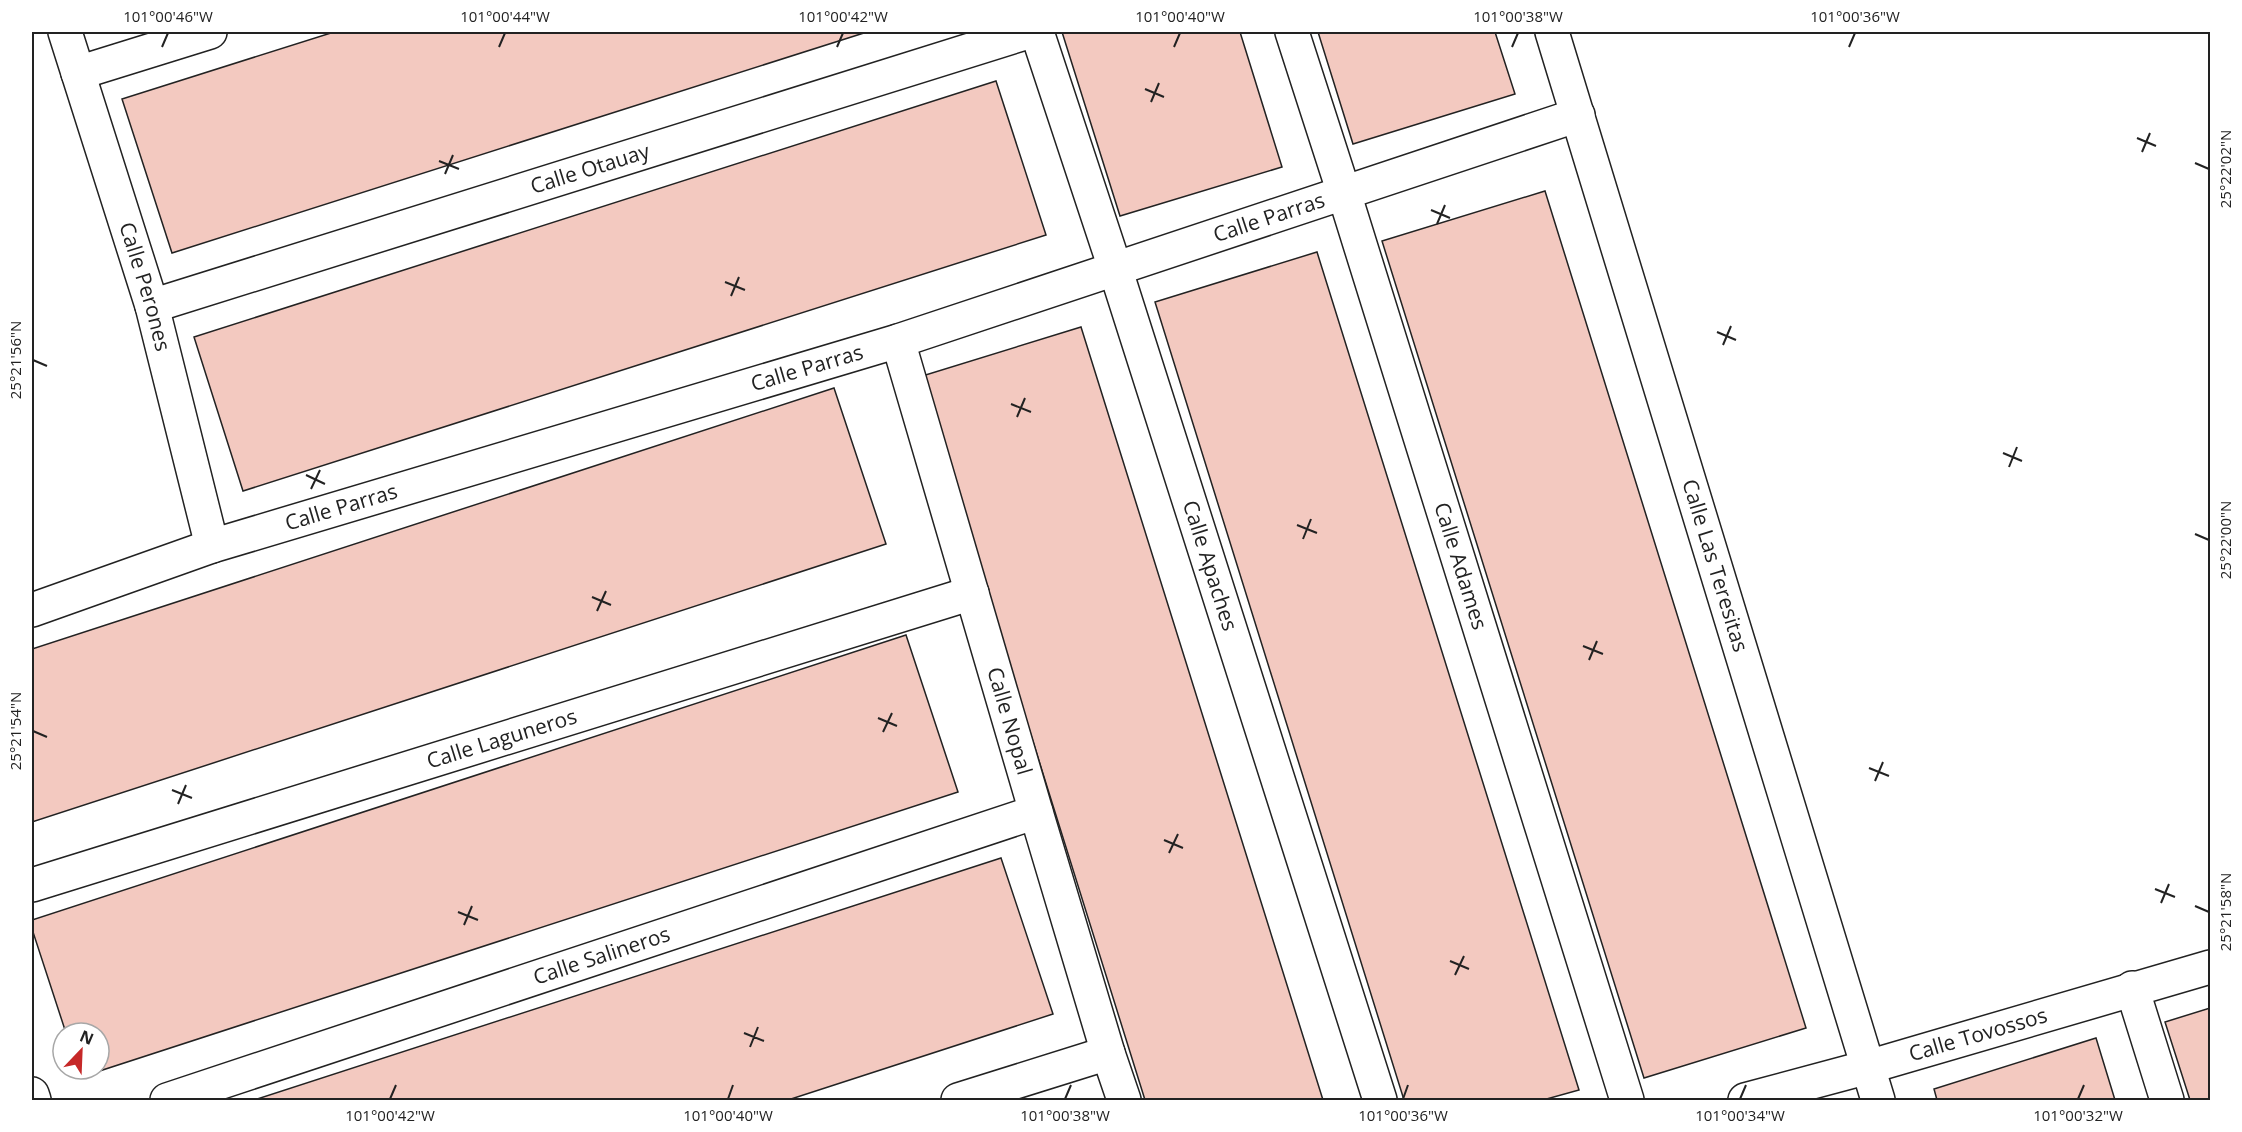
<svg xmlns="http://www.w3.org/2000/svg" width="2242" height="1132" viewBox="0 0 2242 1132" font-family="'Open Sans',sans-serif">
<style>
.building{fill:#f3c9c0;stroke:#222;stroke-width:1.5}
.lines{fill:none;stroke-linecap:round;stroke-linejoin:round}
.minor-casing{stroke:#222;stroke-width:36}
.tertiary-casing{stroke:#222;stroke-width:36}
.minor{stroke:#fff;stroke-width:33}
.tertiary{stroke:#fff;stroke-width:33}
.ticks{fill:none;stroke:#222;stroke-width:2}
.labels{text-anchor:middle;stroke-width:4.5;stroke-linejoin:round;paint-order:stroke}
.street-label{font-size:21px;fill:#222;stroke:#fff}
.neatline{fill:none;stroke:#222;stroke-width:2}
.ticks-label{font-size:15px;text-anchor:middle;fill:#222}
</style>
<rect width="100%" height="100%" fill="#fff"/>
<g class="building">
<polygon points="334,32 867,32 172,253 122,99"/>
<polygon points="1062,32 1240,32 1282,167 1120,216"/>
<polygon points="1318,32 1495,32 1515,94 1353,144"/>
<polygon points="996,81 1046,235 243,491 194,337"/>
<polygon points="1545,191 1806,1028 1644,1078 1382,241"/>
<polygon points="1317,252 1579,1090 1543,1100 1404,1100 1155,302"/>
<polygon points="1081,327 1323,1100 1145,1100 919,377"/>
<polygon points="834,388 886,544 32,822 32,649"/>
<polygon points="906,635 958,792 81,1077 78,1069 99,1069 99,1033 66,1033 32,929 32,920"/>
<polygon points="1001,858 1053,1014 788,1100 254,1100"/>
<polygon points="2210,1008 2210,1100 2190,1100 2165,1022"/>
<polygon points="2096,1038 2115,1100 1937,1100 1934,1089"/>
</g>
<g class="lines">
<defs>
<g id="minor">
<path id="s1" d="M65,32L152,306L212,546"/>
<path id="s2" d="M1037,32L1115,268L1380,1100"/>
<path id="s3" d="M1292,32L1344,193L1627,1100"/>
<polyline points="78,73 210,32"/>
<path id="s4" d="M152,306L1028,32"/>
<path id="s5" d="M898,341L1036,812L1108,1053L1124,1100"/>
<path id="s6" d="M32,610L212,546L898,341L1578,115"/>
<path id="s7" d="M32,885L972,593"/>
<polyline points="2132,988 2167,1100"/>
<path id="s8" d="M167,1100L1036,812"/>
<polyline points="958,1100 1108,1053"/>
<path id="s9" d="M1745,1100L1868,1067L2210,967"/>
</g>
<g id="tertiary">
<path id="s10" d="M1552,32L1878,1100"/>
<polyline points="32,1094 34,1100"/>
</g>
</defs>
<use href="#minor" class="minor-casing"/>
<use href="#tertiary" class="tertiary-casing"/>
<use href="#minor" class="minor"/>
<use href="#tertiary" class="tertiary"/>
</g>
<path class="ticks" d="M162,47L168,33M499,47L505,33M837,47L843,33M1174,47L1180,33M1512,47L1518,33M1849,47L1855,33M1145,89L1164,97M1151,102L1159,83M2137,138L2156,146M2142,152L2150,133M439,161L459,169M2195,163L2209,169M445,174L453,155M1431,210L1450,218M1437,224L1445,205M725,282L745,290M731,296L739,277M1717,332L1736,340M1723,345L1731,326M33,360L47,366M1011,404L1031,412M1017,417L1025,398M2003,453L2022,461M2009,467L2017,447M306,475L325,484M311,489L320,470M1297,525L1317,533M2195,534L2209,540M1303,539L1311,519M592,597L611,605M597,611L606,591M1583,646L1603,654M1589,660L1597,641M878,718L897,726M33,731L47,737M883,732L892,713M1869,768L1889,776M1875,781L1883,762M172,790L192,798M178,804L186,785M1164,840L1183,848M1169,853L1178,834M2155,889L2175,897M2161,903L2169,884M2195,906L2209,912M458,912L478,920M464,925L472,906M1450,961L1469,969M1455,975L1464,956M744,1033L764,1041M750,1047L758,1027M390,1099L396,1085M728,1099L733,1085M1065,1099L1071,1085M1403,1099L1408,1085M1740,1099L1746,1085M2078,1099L2084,1085"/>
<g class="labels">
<g class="street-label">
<text dy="7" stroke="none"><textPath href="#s4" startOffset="459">Calle Otauay</textPath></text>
<text dy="7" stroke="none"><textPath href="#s6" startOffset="1298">Calle Parras</textPath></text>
<text dy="7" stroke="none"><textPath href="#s1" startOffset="267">Calle Perones</textPath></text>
<text dy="7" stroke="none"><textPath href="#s6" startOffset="812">Calle Parras</textPath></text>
<text dy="7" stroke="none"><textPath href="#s6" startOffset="326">Calle Parras</textPath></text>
<text dy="7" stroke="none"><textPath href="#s2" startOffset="561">Calle Apaches</textPath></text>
<text dy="7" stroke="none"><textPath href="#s3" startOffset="560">Calle Adames</textPath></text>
<text dy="7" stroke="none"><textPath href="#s10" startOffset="558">Calle Las Teresitas</textPath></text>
<text dy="7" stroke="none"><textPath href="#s5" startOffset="396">Calle Nopal</textPath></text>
<text dy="7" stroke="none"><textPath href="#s7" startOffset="492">Calle Laguneros</textPath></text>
<text dy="7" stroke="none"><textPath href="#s8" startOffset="458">Calle Salineros</textPath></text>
<text dy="7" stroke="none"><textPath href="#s9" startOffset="242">Calle Tovossos</textPath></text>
</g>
</g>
<rect width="2242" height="1132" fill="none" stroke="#ffffff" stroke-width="66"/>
<g transform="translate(81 1051) rotate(23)"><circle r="28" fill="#ffffff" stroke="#a7a7a7" stroke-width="1.5"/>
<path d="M0-4.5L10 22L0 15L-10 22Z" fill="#c62828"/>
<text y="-9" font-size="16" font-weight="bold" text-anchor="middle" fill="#222222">N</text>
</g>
<rect x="33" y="33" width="2176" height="1066" class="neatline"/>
<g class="ticks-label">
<text x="168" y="22">101°00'46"W</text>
<text x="505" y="22">101°00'44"W</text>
<text x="843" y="22">101°00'42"W</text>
<text x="1180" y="22">101°00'40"W</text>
<text x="1518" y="22">101°00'38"W</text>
<text x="1855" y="22">101°00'36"W</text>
<text transform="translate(2226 169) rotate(-90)" y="5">25°22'02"N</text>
<text transform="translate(16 360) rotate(-90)" y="5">25°21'56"N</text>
<text transform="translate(2226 540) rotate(-90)" y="5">25°22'00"N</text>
<text transform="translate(16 731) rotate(-90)" y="5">25°21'54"N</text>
<text transform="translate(2226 912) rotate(-90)" y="5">25°21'58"N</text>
<text x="390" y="1121">101°00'42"W</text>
<text x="728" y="1121">101°00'40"W</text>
<text x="1065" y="1121">101°00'38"W</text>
<text x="1403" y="1121">101°00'36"W</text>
<text x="1740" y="1121">101°00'34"W</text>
<text x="2078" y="1121">101°00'32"W</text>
</g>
</svg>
